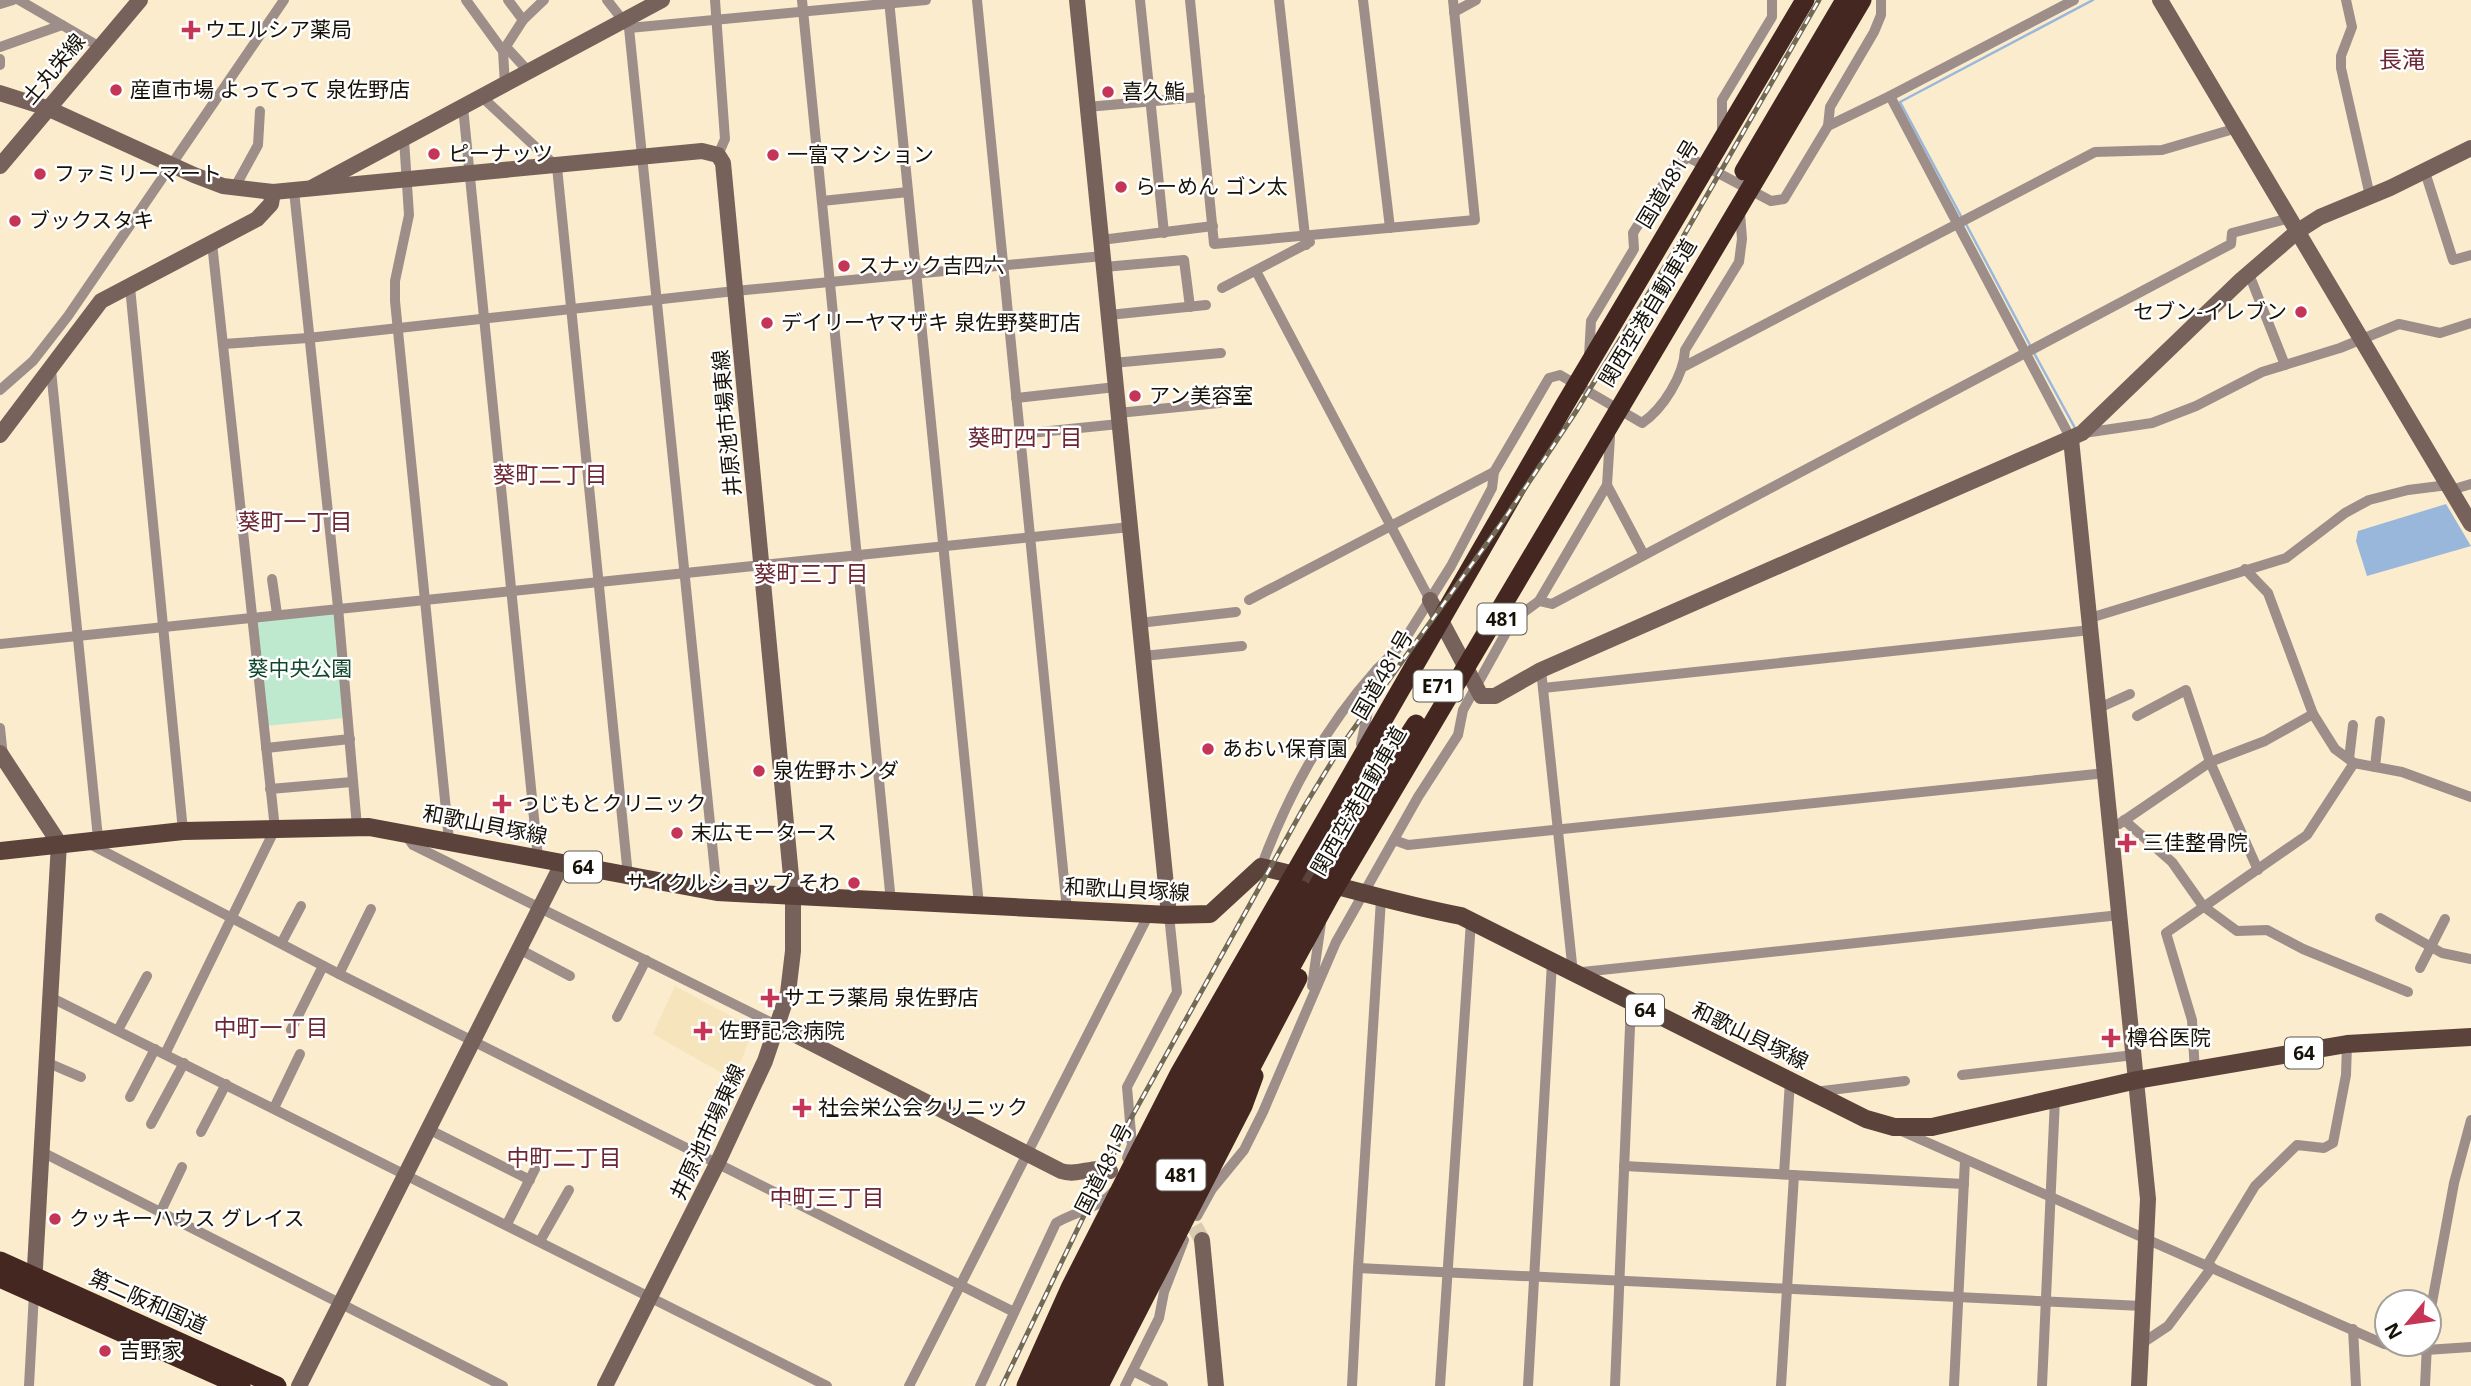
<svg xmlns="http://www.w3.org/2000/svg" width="2471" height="1386" viewBox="0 0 2471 1386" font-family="'Open Sans','Noto Sans JP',sans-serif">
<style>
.built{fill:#f6e4bd}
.green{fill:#bfe9cf}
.water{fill:#98b7da}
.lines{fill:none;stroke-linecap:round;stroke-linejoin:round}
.stream{stroke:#98b7da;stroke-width:2.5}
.secondary-tunnel{stroke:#d9cbaf;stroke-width:16;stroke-dasharray:16 8;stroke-linecap:butt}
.street{stroke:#9e8e8a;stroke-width:10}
.secondary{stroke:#77615b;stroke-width:16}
.primary{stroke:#5b423b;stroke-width:18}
.highway{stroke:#432720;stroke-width:19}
.rail-casing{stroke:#726956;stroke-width:5}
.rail{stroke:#fff;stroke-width:2.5;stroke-dasharray:8;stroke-linecap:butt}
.highway-bridge{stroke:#432720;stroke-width:19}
.poi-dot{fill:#c53555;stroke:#fff;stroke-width:2.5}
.labels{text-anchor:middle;stroke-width:5;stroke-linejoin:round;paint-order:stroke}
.shield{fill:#fff;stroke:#5d5951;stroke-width:2}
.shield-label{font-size:19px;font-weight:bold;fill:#171207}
.poi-label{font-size:21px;fill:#171207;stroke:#fff;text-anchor:start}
.street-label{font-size:21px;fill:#171207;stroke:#fff}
.park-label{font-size:21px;fill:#10472d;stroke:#fff}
.neighbourhood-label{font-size:23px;fill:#6d2633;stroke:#fff}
</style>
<rect width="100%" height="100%" fill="#fbeccd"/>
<polygon class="built" points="675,986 753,1028 742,1059 729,1077 653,1034"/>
<polygon class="green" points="334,612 344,718 266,726 256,619"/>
<polygon class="water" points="2446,504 2471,546 2367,576 2356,541 2358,531"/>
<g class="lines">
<g class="stream">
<polyline points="1962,218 1900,102 2093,0"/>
<polyline points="1966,224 2030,345"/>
<polyline points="2033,351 2075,428"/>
</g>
<polyline class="secondary-tunnel" points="1178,1210 1189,1216 1202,1240"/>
<g class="street">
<polyline points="19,0 100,47"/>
<polyline points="466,0 503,51 505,85"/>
<polyline points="508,0 523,20"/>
<polyline points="607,0 629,28 717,892"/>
<polyline points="715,0 725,139 718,155"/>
<polyline points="802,0 891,902"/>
<polyline points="889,0 979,905"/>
<polyline points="977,0 1067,910"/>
<polyline points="1140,0 1164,233"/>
<polyline points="1190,0 1214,244 1475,220 1453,0"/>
<polyline points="1279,0 1306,245"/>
<polyline points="1363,0 1390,228"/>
<polyline points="2346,0 2352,27 2341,56 2341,68 2370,196"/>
<polyline points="0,4 13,0"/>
<polyline points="1454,12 1476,0"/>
<polyline points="629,28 926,0"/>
<polyline points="0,47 62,25"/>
<polyline points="506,47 529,72"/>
<polyline points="503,51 523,20 544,0"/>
<polyline points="0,59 0,65"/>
<polyline points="482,97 557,167 628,876"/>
<polyline points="463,107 538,858"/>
<polyline points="1087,107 1200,97"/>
<polyline points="1828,126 1890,96"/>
<polyline points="1722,135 1722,100 1772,17 1772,0"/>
<polyline points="404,139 409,215 395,281 395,301 449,840"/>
<polyline points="2425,172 2453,260 2471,255"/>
<polyline points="235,187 258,145 260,111"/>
<polyline points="294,191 338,607 357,827"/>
<polyline points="822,201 908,192"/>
<polyline points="1101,240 1213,226"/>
<polyline points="1104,267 1184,260 1190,307"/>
<polyline points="1256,271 1430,600"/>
<polyline points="2249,274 2285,365"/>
<polyline points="130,287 183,831"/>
<polyline points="1222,288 1310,242"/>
<polyline points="1109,315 1206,305"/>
<polyline points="223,344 308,338 735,291 1103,256"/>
<polyline points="1589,356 1591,321 1634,249 1633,233 1673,169 1688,157 1771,201 1784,199 1828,126 1830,107 1874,32 1881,15 1881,0"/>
<polyline points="1113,363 1221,353"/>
<polyline points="1685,366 2095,152 2162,150 2237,128"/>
<polyline points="51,370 98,838"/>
<polyline points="0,390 33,361 68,316 284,0"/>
<polyline points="1016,398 1116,387"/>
<polyline points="1118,413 1219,403"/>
<polyline points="2084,433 2152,423 2196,406 2262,372 2340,348 2399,324 2440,333 2471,323"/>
<polyline points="1020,434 1119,424"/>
<polyline points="2071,439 1890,96 2074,0"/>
<polyline points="1607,485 1644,555"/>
<polyline points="2451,490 2471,484"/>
<polyline points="2245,569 2268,593 2313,714 2335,749 2354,763 2402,772 2471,797"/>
<polyline points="272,579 277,614"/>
<path d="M1249,600L1494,472L1549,378L1560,375L1642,423C1663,409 1684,375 1685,350L1739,262L1742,239L1740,213"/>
<polyline points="1539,601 1552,604 2231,244 2232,233 2290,218"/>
<polyline points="2090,618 2286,558 2345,513 2369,500 2408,490 2448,485"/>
<polyline points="1139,623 1236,612"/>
<polyline points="0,644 1130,527"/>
<polyline points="1143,656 1242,646"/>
<polyline points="1541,670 1573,973 2120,915"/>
<polyline points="1543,688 2091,630"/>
<polyline points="2099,708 2130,694"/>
<polyline points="2137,716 2186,690 2210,762 2258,870"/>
<polyline points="0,728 3,757"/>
<polyline points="1361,744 1377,669 1402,644 1451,566 1492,488 1494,472"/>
<polyline points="266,748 350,739"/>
<polyline points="2349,759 2353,725"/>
<polyline points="2375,767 2380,721"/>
<polyline points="270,789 352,782"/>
<polyline points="2124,820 2172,862 2203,906 2237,931 2267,930 2303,949 2408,992"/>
<polyline points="2119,824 2210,762 2265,741 2313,714"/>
<polyline points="405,834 413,845 778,1026"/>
<polyline points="1394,840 1408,845 2106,773"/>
<polyline points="86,842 339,974 1014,1312"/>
<path d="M1261,867C1289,793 1324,728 1377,669"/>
<polyline points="1381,899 1358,1268 2142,1306"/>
<polyline points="2380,918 2442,953 2471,959"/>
<polyline points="282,942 301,906"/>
<polyline points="519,949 570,976"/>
<polyline points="2420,968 2445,919"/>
<polyline points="339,974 371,909"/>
<polyline points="1312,986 1321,923"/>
<polyline points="50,997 827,1386"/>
<polyline points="617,1017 646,960"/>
<polyline points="118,1030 147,976"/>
<polyline points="291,1030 323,966"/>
<polyline points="165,1054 275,829 212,243"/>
<polyline points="46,1062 81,1077"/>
<polyline points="2195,1073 2192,1020 2166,933 2307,835 2354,763"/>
<polyline points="1962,1075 2134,1055"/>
<polyline points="1814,1092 1905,1081"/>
<polyline points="130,1097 155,1049"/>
<polyline points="274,1108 300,1054"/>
<polyline points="151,1124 184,1063"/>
<polyline points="428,1129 530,1180"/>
<polyline points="1897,1129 2384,1344 2426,1350 2471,1347"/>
<polyline points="201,1132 226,1084"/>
<polyline points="42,1152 503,1386"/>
<polyline points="1127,1158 1132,1145 1127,1087 1177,992 1169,915"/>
<polyline points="1624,1166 1964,1184"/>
<polyline points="1784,1174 1790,1081"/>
<polyline points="160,1213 182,1167"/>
<polyline points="1197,1216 1212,1189 1244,1150 1263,1112 1336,942 1418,797 1458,735 1463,710 1513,620 1539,601 1607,485 1610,437"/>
<polyline points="507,1224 535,1169"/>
<polyline points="540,1241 569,1190"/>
<polyline points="2207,1265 2255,1186 2297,1145 2324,1148 2333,1143 2346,1075 2347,1044"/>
<polyline points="2429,1319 2454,1183 2471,1120"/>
<polyline points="2353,1329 2356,1386"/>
<polyline points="2141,1344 2168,1326 2212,1267"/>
<polyline points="1133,1371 1163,1386"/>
<polyline points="29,1386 34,1293"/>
<polyline points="909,1386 1149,914"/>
<path d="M980,1386L1056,1223C1074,1212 1100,1208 1113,1192"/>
<polyline points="1125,1386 1159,1318 1164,1292 1184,1240"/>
<polyline points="1352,1386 1358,1268"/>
<polyline points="1440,1386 1471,921"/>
<polyline points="1528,1386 1552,962"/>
<polyline points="1615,1386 1631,1003"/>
<polyline points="1781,1386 1794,1175"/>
<polyline points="1954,1386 1965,1160"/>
<polyline points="2042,1386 2055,1099"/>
<polyline points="2425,1386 2427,1344"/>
</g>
<g class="secondary">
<polyline points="1077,0 1169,915"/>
<polyline points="2160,0 2471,524"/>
<polyline points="0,93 47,108 194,175 223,186 273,192 702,151 718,155 723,163 793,897 793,951 788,993 765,1061 718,1162 605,1386"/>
<polyline points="0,166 140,0"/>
<polyline points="313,187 662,0"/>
<polyline points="0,435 101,301 257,219 271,204 273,192"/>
<polyline points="2071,439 2148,1199 2139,1386"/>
<polyline points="1430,600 1481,696 1495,696 1541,670 2082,433 2241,280 2298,231 2320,217 2390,188 2471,148"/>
<polyline points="0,753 59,843 34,1285"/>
<path d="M778,1026L1061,1171C1079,1177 1094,1164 1110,1171"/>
<polyline points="1202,1240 1216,1386"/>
<polyline points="299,1386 562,864"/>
</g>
<path class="primary" d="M0,851L183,831L369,827L717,892L1169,915L1210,914L1261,867C1328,882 1393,903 1461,916L1866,1119L1894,1127H1932L2137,1080L2347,1044L2471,1037"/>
<g class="highway">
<polyline points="0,1261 277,1386"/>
<polyline points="0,1278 241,1386"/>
<polyline points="1026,1386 1071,1286 1179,1074 1564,406 1805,0"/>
<polyline points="1044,1386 1071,1330"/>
<polyline points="1082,1386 1108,1341"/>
<polyline points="1099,1386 1243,1106 1254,1076"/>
</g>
<defs>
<polyline id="rail" points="1002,1386 1130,1120 1304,807 1342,745 1503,521 1577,410 1683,237 1819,0"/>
</defs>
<use href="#rail" class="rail-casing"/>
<use href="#rail" class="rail"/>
<g class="highway-bridge">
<polyline points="1744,171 1845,0"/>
<polyline points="1108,1340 1298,978"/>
<polyline points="1056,1341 1177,1106 1301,890"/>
<polyline points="1055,1386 1116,1258 1193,1109 1367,799 1416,724"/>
<polyline points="1071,1386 1145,1232 1330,896 1862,0"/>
</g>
</g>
<g class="poi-dot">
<path d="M187.5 19.5h7v7h7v7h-7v7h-7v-7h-7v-7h7z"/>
<circle cx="116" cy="90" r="7"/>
<circle cx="1108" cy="92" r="7"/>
<circle cx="434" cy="154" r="7"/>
<circle cx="773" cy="155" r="7"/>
<circle cx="40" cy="174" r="7"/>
<circle cx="1121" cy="187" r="7"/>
<circle cx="15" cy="221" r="7"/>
<circle cx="844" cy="266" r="7"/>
<circle cx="2301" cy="312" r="7"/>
<circle cx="767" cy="323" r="7"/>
<circle cx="1135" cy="396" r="7"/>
<circle cx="1208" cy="749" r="7"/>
<circle cx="759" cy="771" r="7"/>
<path d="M498.5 793.5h7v7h7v7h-7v7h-7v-7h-7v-7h7z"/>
<circle cx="677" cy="833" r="7"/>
<path d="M2123.5 832.5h7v7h7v7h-7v7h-7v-7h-7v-7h7z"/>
<circle cx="854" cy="883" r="7"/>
<path d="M766.5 987.5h7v7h7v7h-7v7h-7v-7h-7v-7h7z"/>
<path d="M699.5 1020.5h7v7h7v7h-7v7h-7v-7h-7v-7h7z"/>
<path d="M2107.5 1027.5h7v7h7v7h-7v7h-7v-7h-7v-7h7z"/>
<path d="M798.5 1097.5h7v7h7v7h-7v7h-7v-7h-7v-7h7z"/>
<circle cx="55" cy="1219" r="7"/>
<circle cx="105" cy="1351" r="7"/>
</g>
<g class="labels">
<g class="shield">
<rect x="1477.5" y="603.5" width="49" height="31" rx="5"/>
<rect x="1413.5" y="670.5" width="49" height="31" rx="5"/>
<rect x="564" y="851.5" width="38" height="31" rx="5"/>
<rect x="1626" y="994.5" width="38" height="31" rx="5"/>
<rect x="2285" y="1037.5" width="38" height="31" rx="5"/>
<rect x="1156.5" y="1159.5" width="49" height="31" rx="5"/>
</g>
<g class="shield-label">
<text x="1502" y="626">481</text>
<text x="1438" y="693">E71</text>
<text x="583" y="874">64</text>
<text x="1645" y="1017">64</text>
<text x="2304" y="1060">64</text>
<text x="1181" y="1182">481</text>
</g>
<g class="poi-label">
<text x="205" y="37">ウエルシア薬局</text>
<text x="130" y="97">産直市場 よってって 泉佐野店</text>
<text x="1122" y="99">喜久鮨</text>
<text x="448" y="161">ピーナッツ</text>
<text x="787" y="162">一富マンション</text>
<text x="54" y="181">ファミリーマート</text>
<text x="1135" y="194">らーめん ゴン太</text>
<text x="29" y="228">ブックスタキ</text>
<text x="858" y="273">スナック吉四六</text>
<text x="2287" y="319" text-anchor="end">セブン-イレブン</text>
<text x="781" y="330">デイリーヤマザキ 泉佐野葵町店</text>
<text x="1149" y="403">アン美容室</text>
<text x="1222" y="756">あおい保育園</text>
<text x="773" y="778">泉佐野ホンダ</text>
<text x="518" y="811">つじもとクリニック</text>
<text x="691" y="840">末広モータース</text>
<text x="2143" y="850">三佳整骨院</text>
<text x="840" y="890" text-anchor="end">サイクルショップ そわ</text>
<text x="784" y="1005">サエラ薬局 泉佐野店</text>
<text x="719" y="1038">佐野記念病院</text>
<text x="2127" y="1045">樽谷医院</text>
<text x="818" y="1115">社会栄公会クリニック</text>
<text x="69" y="1226">クッキーハウス グレイス</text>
<text x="119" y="1358">吉野家</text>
</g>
<g class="street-label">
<text transform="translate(54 69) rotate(-50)" y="7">土丸栄線</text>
<text transform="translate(1668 184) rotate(-59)" y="7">国道481号</text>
<text transform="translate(1648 313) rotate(-59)" y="7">関西空港自動車道</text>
<text transform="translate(727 423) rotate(-95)" y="7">井原池市場東線</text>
<text transform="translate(1383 675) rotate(-60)" y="7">国道481号</text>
<text transform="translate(1359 801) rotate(-60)" y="7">関西空港自動車道</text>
<text transform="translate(485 825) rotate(11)" y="7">和歌山貝塚線</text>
<text transform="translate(1127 890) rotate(3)" y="7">和歌山貝塚線</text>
<text transform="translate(1750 1036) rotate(26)" y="7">和歌山貝塚線</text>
<text transform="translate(708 1132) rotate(-65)" y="7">井原池市場東線</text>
<text transform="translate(1104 1169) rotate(-63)" y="7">国道481号</text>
<text transform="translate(148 1302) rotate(24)" y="7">第二阪和国道</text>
</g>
<g class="park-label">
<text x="300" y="676">葵中央公園</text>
</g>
<g class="neighbourhood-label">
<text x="2402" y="68">長滝</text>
<text x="1025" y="446">葵町四丁目</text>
<text x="550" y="483">葵町二丁目</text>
<text x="295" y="530">葵町一丁目</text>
<text x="811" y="582">葵町三丁目</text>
<text x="271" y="1036">中町一丁目</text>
<text x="564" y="1166">中町二丁目</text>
<text x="827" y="1206">中町三丁目</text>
</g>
</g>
<g transform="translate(2408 1323) rotate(241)"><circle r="33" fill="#ffffff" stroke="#a2a09c" stroke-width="2"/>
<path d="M0-5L12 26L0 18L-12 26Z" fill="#c53555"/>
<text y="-10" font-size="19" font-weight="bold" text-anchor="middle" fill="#171207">N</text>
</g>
</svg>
